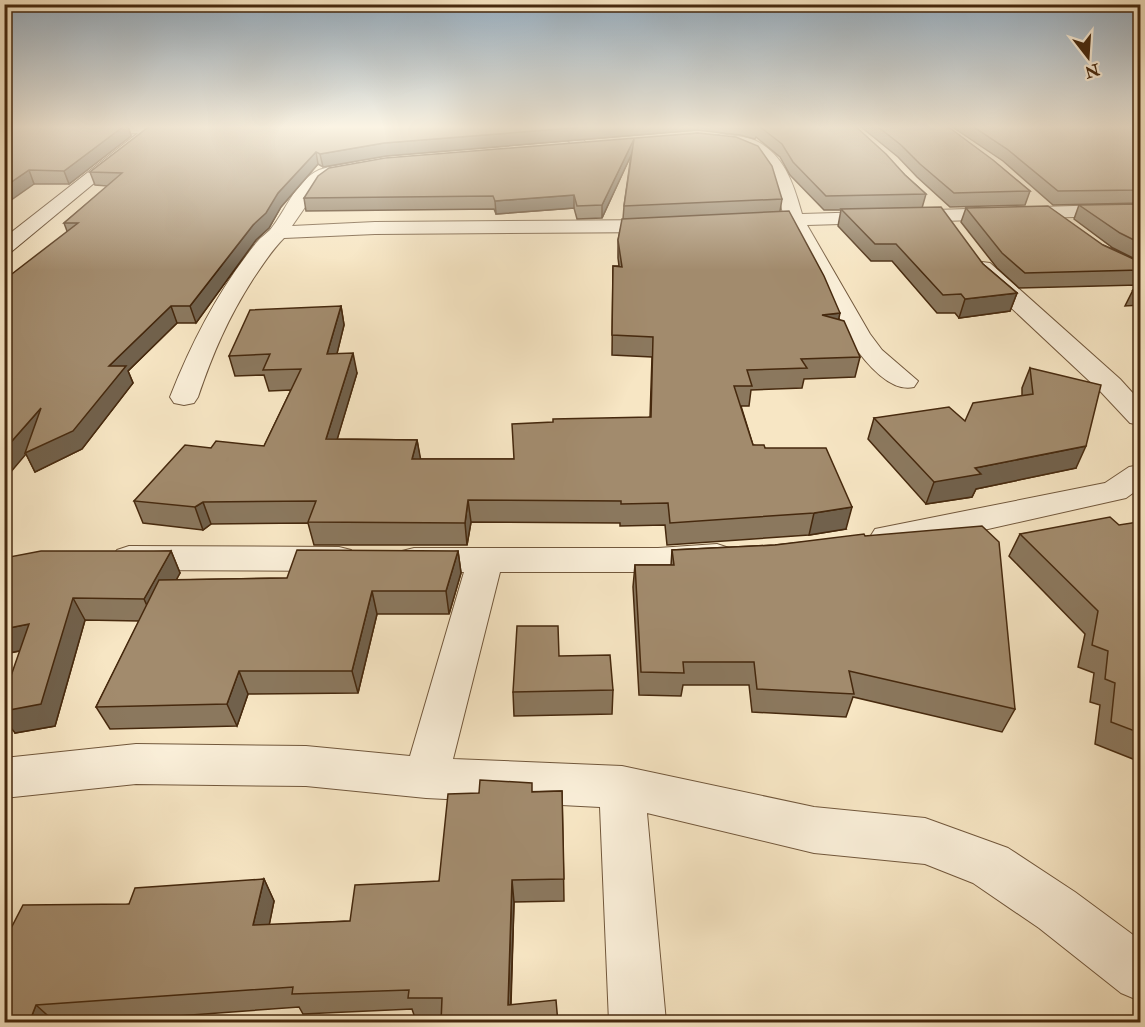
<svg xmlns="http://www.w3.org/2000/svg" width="1145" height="1027" viewBox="0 0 1145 1027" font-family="'IM FELL Double Pica',serif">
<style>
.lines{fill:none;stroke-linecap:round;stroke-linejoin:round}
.street-casing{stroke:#72583c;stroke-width:2}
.secondary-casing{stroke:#46290e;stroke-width:2}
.street{fill:#faefd9;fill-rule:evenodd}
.secondary{fill:#faefd9;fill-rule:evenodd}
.wall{fill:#8b785e;stroke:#46290e;stroke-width:1.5}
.shaded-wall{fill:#71614c;stroke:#46290e;stroke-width:1.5}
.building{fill:#a28b6d;stroke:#46290e;stroke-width:1.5}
</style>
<rect width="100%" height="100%" fill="#f7e6c4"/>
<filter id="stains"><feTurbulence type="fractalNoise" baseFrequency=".00333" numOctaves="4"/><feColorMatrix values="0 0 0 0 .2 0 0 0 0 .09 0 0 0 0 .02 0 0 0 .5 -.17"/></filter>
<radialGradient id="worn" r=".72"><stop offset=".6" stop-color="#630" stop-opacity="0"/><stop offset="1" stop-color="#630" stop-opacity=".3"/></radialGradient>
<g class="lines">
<defs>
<g id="street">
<polygon points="158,126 160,129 158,132 153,133 4,135 4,127"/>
<polygon points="554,126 570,126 589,146 586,149 576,149"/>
<path d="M721,134C731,136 745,136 754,140C784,153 794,185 802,214L1140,204V215L807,225L870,334L882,350L918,381L914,387C865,399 807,262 788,225L768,224L765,220L768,216L783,214C778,189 771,157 744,147C735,144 725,144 716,142L713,139L716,136Z"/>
<path d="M355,162L363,167L361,171L331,178L319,187L292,226L375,222L664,220L671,222L674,226L671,230L664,232L375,234L284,238C272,250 263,264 253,279C228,318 213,353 198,397L194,403L184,405L174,403L170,397C192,341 219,289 257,242C261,237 266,234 270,230C286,211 295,181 319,170C330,166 344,165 355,162Z"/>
<polygon points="982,262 990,263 1120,379 1140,401 1140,425 1130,423 1100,391 974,273 971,268 974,263"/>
<polygon points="1140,465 1140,488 1126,498 939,540 887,548 875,545 870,537 875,529 1105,483 1129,467"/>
<polygon points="717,544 729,548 735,556 729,564 717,568 658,572 500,572 453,759 622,766 814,807 925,818 1008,848 1075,892 1140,940 1140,1001 1121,993 1039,928 973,883 925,864 814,853 647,813 666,1022 609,1022 600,807 426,798 306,786 136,784 4,798 4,758 136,744 306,746 410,756 464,572 414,572 402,569 396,560 402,551 414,548 658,548"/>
<polygon points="129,546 339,547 351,550 357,559 351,568 339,571 129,570 117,566 111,558 117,550"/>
</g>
<polygon id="secondary" points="147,126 163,126 11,252 4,254 4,238"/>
</defs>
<use href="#street" class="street-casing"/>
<use href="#secondary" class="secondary-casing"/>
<use href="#street" class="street"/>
<use href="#secondary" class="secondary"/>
</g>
<g class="wall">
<polygon points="4,126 128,126 131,136 69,184 34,184"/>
<polygon points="150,126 855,126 905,175 926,194 922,208 983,264 1017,293 1010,311 959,318 955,313 937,313 892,261 871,261 838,226 841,210 824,210 790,175 780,157 756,137 755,139 740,135 697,130 386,156 323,167 318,164 281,207 269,228 256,240 196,323 177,323 128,371 133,383 82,449 35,472 26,454 67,231 64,223 108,186 95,185 90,172"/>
<polygon points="860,126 947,126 1030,191 1025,205 950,207 917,177 898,157"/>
<polygon points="951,126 1128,126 1136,129 1129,126 1140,126 1140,203 1053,205 1003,161"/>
<polygon points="698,133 782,199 780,211 860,357 855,377 804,379 802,388 751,390 749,406 741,406 753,445 765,448 846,529 809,535 667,545 665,525 620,526 620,523 471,522 467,545 314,545 308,523 211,524 203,530 143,523 134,501 211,448 264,446 291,390 269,391 264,375 235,376 229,356 341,306 344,325 337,353 357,373 337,439 417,440 420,459 514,459 650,417 652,357 612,355 613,266 619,266 618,258 618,240 623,219 624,206 631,155 602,218 577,219 574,208 496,214 494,209 306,211 304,198"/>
<polygon points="1140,204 1140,305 1125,306 1133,290 1138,285 1019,288 997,268 961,222 966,208 1103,245 1137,260 1113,248 1074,219 1079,205"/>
<polygon points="1030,368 1076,468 976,489 972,497 926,504 868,439 874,418 965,421 1022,396 1022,388"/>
<polygon points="1140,524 1140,758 1138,761 1095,744 1100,705 1090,702 1094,673 1078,667 1085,634 1009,556 1020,534"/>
<polygon points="865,536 1015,709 1002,732 853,697 846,717 752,712 749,685 683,685 681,696 639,695 633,587 635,565 671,565 672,550 775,545"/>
<polygon points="171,551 180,573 176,580 287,578 458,551 461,573 449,614 377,614 358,693 248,694 237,726 110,729 96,707 139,621 85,620 55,726 15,733 20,651 4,654 4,558"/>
<polygon points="559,656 613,690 612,714 514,716 513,692"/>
<polygon points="562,791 564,901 514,902 511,1005 441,1017 415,1018 412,1009 303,1014 299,1007 82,1023 4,1023 7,936 129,904 264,879 274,901 269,925 350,921 439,881 479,793"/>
</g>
<g class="shaded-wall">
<polygon points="124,126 128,126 131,136 69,184 64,171"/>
<polygon points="597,126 698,126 697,130 386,156 323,167 320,154 384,143"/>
<polygon points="634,139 633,151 602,218 602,205"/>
<polygon points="316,152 318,164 281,207 269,228 256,240 196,323 190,306 278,193"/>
<polygon points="29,170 34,184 4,205 4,187"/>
<polygon points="574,195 574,208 496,214 495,201"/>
<polygon points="1017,293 1010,311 959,318 965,299"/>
<polygon points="171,306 177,323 128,371 133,383 82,449 35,472 26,454 4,480 4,450 41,408 109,366"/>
<polygon points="341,306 344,325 332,374 327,354"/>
<polygon points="840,313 836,332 822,315"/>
<polygon points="353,353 357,373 331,460 326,439"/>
<polygon points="417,440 421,461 412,459"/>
<polygon points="1086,446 1076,468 976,489 972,497 926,504 934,482 975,468"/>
<polygon points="468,500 471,522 467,545 465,523"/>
<polygon points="203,502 211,524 203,530 195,507"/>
<polygon points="852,507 846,529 809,535 814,513"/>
<polygon points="171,551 180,573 154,621 144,599"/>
<polygon points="458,551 461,573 449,614 446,591"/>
<polygon points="372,591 377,614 358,693 352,671"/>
<polygon points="73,598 85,620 55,726 15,733 4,719 4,711"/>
<polygon points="29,624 43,646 4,654 4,629"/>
<polygon points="239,671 248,694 237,726 227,704"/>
<polygon points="264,879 274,901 265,946 253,925"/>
<polygon points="512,880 514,902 510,1023 508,1005"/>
<polygon points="36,1005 56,1023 29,1023"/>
</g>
<g class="building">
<polygon points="4,126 124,126 64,171 29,170 4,187"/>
<polygon points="150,126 597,126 384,143 320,154 316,152 278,193 266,213 253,225 190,306 171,306 109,366 126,366 73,431 25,453 41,408 4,450 4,280 78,223 64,223 122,173 90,172"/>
<polygon points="759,126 855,126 886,154 905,175 926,194 826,196 793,162 782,144"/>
<polygon points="877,126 947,126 993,160 1030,191 954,193 920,164 901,145"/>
<polygon points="972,126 1128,126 1140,131 1140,190 1058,191 1007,149"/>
<polygon points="698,133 736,137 758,146 772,166 782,199 624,206 634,139 602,205 577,206 574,195 495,201 493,196 304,198 318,176 329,168 385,158"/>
<polygon points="1140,204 1140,243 1120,233 1079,205"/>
<polygon points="1048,206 1103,245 1140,262 1140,270 1025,273 1002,253 966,208"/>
<polygon points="941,207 983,264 1017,293 965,299 961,294 943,295 896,244 875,244 841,209"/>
<polygon points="789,211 824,276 840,313 822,315 844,321 860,357 801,359 807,368 747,370 752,386 734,386 753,445 764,445 765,448 826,448 852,507 814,513 670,523 668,503 621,504 621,501 468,500 465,523 308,522 316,501 203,502 195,507 134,501 185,445 211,448 216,441 264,446 301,369 263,370 270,354 229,356 250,310 341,306 327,354 353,353 326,439 417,440 412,459 514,459 512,424 553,422 553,419 651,417 653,337 612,335 613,266 622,267 618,240 622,219"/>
<polygon points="1140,282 1140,289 1133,290"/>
<polygon points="1030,368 1101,385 1086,446 975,468 981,474 934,482 874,418 949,407 965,421 973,403 1033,394"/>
<polygon points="1110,517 1119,525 1138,522 1140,524 1140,733 1111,722 1115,683 1105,679 1108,651 1092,645 1098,611 1020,534"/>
<polygon points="982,526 999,542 1015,709 849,671 854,694 757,689 754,662 683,662 684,673 641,672 635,565 674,565 672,550 775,545 864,534 865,536"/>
<polygon points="297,550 458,551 446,591 372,591 352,671 239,671 227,704 96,707 159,580 287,578"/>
<polygon points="41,551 171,551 144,599 73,598 41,704 4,711 4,696 29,624 4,629 4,558"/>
<polygon points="517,626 558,626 559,656 610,655 613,690 513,692"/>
<polygon points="480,780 532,783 532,792 562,791 564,879 512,880 508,1005 556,1000 558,1023 441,1023 442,998 408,998 409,990 292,994 293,987 36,1005 29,1023 4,1023 4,936 7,936 23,905 129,904 135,888 264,879 253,925 350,921 355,885 439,881 448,794 479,793"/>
</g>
<linearGradient id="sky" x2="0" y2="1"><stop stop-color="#96aec1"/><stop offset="0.47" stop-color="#fbf4e4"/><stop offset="1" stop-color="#fbf4e4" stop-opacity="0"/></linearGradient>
<rect width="1145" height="270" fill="url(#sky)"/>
<rect width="1145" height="1027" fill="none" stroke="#f7e6c4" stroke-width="24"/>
<rect x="6" y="6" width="1133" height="1015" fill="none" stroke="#46290e" stroke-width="3"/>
<rect x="12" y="12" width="1121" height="1003" fill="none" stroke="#46290e" stroke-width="1.5"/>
<g transform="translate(1088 57) rotate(163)" stroke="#faefd9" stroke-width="4.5" paint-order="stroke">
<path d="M0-4.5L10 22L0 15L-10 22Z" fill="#46290e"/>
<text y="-9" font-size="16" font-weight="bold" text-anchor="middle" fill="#46290e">N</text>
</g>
<rect width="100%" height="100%" filter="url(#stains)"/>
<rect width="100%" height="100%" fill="url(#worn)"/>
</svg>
